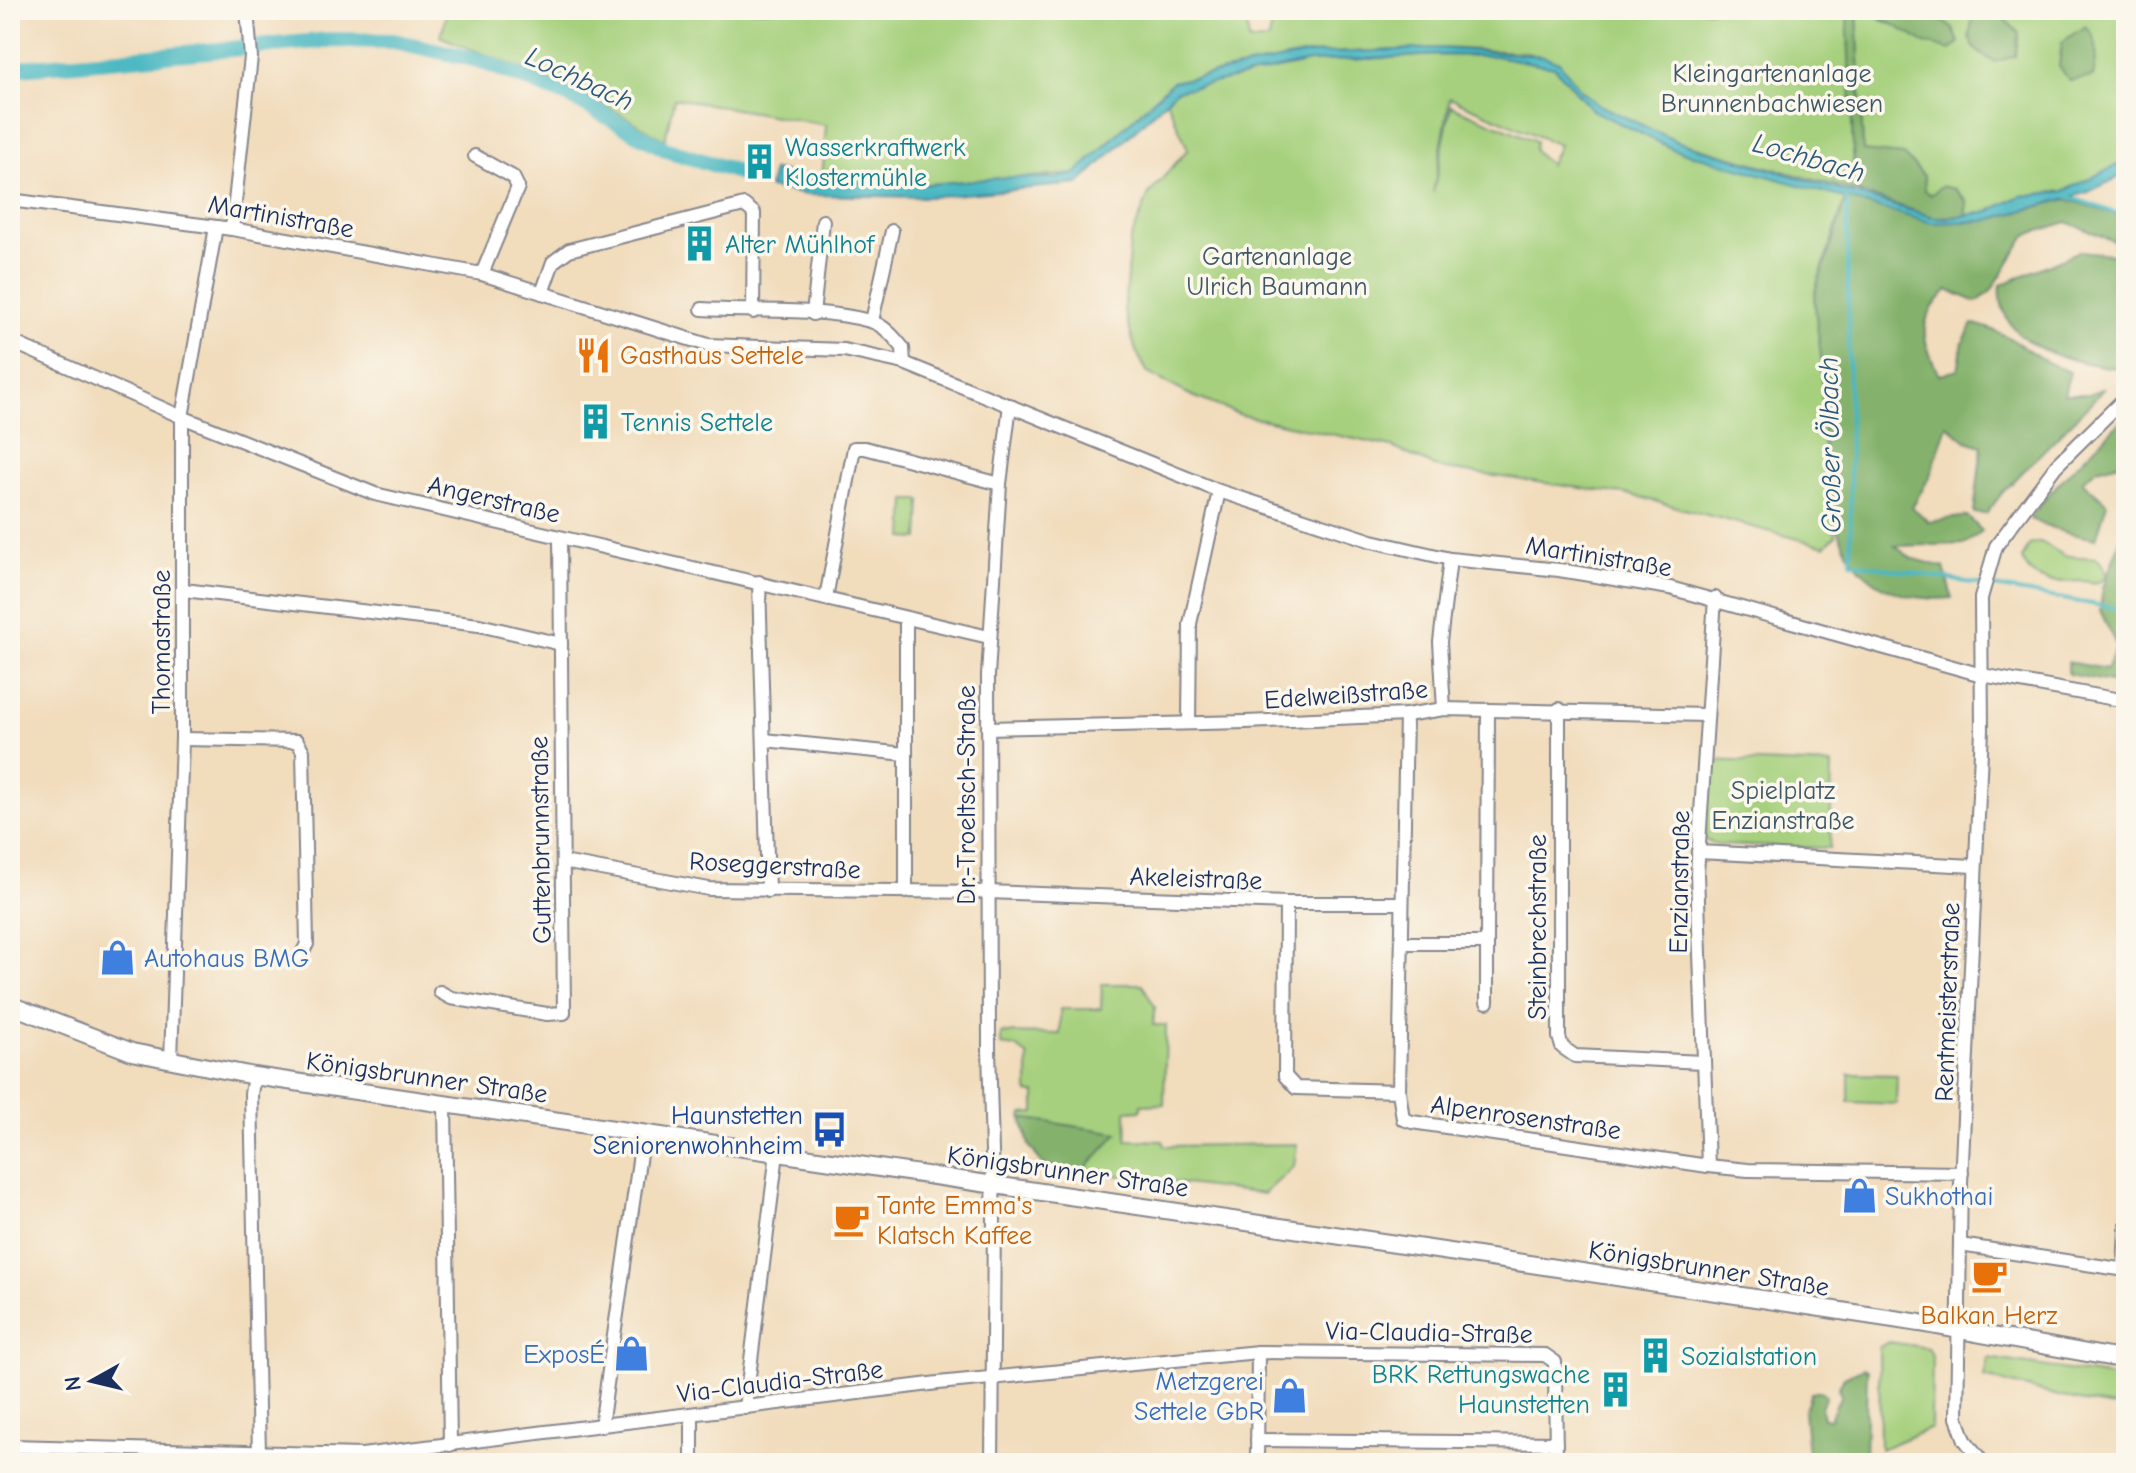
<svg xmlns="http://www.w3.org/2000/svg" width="2136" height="1473" viewBox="0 0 2136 1473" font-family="'Comic Neue',sans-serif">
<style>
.green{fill:#a6d07d;stroke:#60806e;stroke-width:2;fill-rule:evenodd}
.forest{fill:#84b26c;stroke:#507065;stroke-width:2}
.water{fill:#48b7c1;stroke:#327390;stroke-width:2}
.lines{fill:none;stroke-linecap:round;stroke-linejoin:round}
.stream{stroke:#48b7c1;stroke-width:4}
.canal{stroke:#48b7c1;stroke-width:16}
.minor-casing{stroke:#86868d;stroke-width:16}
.secondary-casing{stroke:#86868d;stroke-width:20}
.minor{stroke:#fff;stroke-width:12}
.secondary{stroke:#fff;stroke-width:16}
.labels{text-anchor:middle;stroke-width:7;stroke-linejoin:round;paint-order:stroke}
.park-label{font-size:26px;fill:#3e5766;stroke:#fbf7ec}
.culture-label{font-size:26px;fill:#0d838f;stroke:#fbf7ec;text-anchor:start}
.street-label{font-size:26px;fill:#1b2f5e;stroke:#fbf7ec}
.food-label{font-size:26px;fill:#c56008;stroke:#fbf7ec;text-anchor:start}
.shop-label{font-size:26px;fill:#366cbe;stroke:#fbf7ec;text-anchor:start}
.transit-label{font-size:26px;fill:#164399;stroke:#fbf7ec;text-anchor:end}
.water-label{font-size:28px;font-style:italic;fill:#28587c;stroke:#fbf7ec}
</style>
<rect width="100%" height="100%" fill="#fbf7ec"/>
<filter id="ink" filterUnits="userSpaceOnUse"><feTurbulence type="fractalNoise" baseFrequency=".0125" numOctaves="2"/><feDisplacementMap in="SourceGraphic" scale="16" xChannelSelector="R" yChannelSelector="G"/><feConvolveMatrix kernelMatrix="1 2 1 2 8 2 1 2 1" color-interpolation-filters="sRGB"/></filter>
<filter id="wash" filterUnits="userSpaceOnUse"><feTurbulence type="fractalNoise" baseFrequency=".006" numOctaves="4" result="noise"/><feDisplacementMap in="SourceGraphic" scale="32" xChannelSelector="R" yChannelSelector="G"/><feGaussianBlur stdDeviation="1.8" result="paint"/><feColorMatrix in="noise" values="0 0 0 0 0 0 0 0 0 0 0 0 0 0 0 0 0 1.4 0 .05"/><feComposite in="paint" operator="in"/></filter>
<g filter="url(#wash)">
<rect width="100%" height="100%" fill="#f1dcbc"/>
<g class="green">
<polygon points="447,10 1245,10 1249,42 1269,40 1273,10 1847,10 1855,191 1678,142 1597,104 1580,89 1559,62 1523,52 1440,48 1308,54 1172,82 1075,174 928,184 822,180 826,125 674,98 665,140 589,96 441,37"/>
<polygon points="1857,10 1868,10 1886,22 1953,29 1940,20 1945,10 1974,10 1969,39 1997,12 1978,10 2126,10 2126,161 2064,191 2021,196 1989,211 1965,216 1967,201 1955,189 1931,195 1924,190 1924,176 1863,152"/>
<path d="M1439,55L1496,56L1555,67L1592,110L1675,150L1846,197L1815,291L1820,329L1827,498L1836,535L1825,546L1631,495L1438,468L1392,447L1241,415L1190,395L1148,373L1136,351L1124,310L1130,242L1149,194L1188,149L1166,99L1176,91L1310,62ZM1450,98L1559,145L1550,165L1534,150L1536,141L1451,106L1433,193Z"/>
<polygon points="906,500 921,500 919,539 904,538"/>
<path d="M2041,542L2065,556L2097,558L2106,570L2105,578C2097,586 2092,581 2081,581C2056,582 2034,587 2022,559L2029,545Z"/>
<polygon points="1708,760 1832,765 1830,848 1717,845 1705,840"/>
<polygon points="1102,984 1142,984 1155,1007 1153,1025 1166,1025 1164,1104 1141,1105 1141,1110 1126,1111 1127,1140 1163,1141 1165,1146 1297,1144 1294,1166 1264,1194 1044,1166 1029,1145 1022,1118 1023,1114 1035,1113 1035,1093 1028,1093 1028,1056 1016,1047 1001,1045 1001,1033 1060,1034 1060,1009 1101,1009"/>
<polygon points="1849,1074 1897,1075 1896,1104 1849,1102"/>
<polygon points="1889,1342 1928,1348 1932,1355 1931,1428 1880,1449 1879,1347"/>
<polygon points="1988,1358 2126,1379 2126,1409 2078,1401 1984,1377"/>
</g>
<g class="forest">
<polygon points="1847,10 1857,10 1863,151 1903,155 1924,176 1925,190 1931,195 1941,186 1955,189 1967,202 1965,216 1933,217 1855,191"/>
<polygon points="1868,10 1945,10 1941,20 1953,29 1959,42 1951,50 1925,43"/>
<path d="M1974,10L1997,12L2019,33L2015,56L1995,62C1966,47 1968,41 1974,10Z"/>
<path d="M2085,26C2101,41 2097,57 2093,77L2070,81L2059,66L2062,42Z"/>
<path d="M1846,197L1932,223L1984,221L2067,199L2117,215L2126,224V246L2067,222L2026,235L1991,291L1977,302L1948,290C1916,320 1921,337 1939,375L1958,370L1963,342L1973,324C2014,332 2033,360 2070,372L2064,394H2089L2105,388L2003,492L1986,514L1974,513L1982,446L1966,441L1947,425L1930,476L1912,507L1929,522L1967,516L1982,531L1966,544L1895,546L1911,558L1944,567L1952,598C1812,610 1824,463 1822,368C1821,348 1812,305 1816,289C1818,278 1825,266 1828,255C1835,236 1840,216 1846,197Z"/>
<path d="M2080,251L2120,255L2126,260V360L2115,368C2067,361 1995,346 2001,285Z"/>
<path d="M2126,415V461L2097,469L2082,481L2107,503L2096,539L2063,532L2030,519C2056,480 2095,450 2126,415Z"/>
<polygon points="2126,537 2126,685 2068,674 2068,662 2106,669 2117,647 2100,610 2103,588 2121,538"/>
<polygon points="1022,1118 1118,1133 1083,1171 1044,1166 1029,1145"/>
<polygon points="1863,1368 1867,1370 1865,1463 1809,1463 1804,1412 1811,1393 1821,1391 1826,1396 1821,1407 1823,1418 1830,1419 1841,1395 1838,1389 1844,1377"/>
</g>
<polygon class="water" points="1440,48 1544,56 1559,62 1580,89 1597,104 1678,142 1933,217 1950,218 1989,211 2021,196 2064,191 2126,161 2126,174 2086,193 1984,221 1932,223 1675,150 1592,110 1555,67 1496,56 1439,55 1310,62 1176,91 1079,184 929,197 807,195 769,188 773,170 842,183 928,184 1011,177 1056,178 1075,174 1172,82 1308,54"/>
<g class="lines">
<g class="stream">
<polyline points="1847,196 1851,562 2126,610"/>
<polyline points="2067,196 2118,214 2126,221"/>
</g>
<polyline class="canal" points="10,69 329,40 394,41 478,60 573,98 667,150 741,173"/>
</g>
</g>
<g filter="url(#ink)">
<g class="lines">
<defs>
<g id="minor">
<polyline points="475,156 513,177 518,187 482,274"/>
<polyline points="10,200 232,229 482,274 708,345 844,350 904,363 1219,491 1372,541 1450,559 1559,570 1670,588 1982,675 2126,701"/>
<polyline points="232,229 251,57 247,10"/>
<polyline points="542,293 553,262 569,250 744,205 754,213 753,312"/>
<path d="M702,309C755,312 817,307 870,321C884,325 894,337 903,348L904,363"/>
<polyline points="813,314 823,221"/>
<polyline points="872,321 892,231"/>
<polyline points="10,341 182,417 375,494 989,637"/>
<polyline points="759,582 768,891"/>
<polyline points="184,590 479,625 561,644"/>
<polyline points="826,598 854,448 865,448 1000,484"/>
<polyline points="906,618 906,892"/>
<polyline points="1444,709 1440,642 1450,559"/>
<polyline points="1559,709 1559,1037 1562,1047 1575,1056 1703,1062"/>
<polyline points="1189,723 1190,624 1219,491"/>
<polyline points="988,728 1246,722 1406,715 1444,709 1706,715"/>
<polyline points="182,739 297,741 303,751 307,944 298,961"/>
<polyline points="764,740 906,754"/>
<polyline points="1698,852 1974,866"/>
<polyline points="563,862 709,889 988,892 1286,903 1402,903"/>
<polyline points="1286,903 1285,1076 1296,1088 1399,1091 1403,1119 1412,1122 1708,1166 1748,1170 1962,1173"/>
<polyline points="1402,943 1487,943 1488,710"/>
<polyline points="1487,943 1487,1002"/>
<polyline points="440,992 451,998 547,1014 564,1013 560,538"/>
<polyline points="171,1060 182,739 182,417 216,227"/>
<polyline points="254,1076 251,1094 259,1453"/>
<polyline points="1399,1091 1406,715"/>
<polyline points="445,1103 450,1445"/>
<polyline points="1708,1166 1697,874 1715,598"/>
<polyline points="1960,1245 2126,1270"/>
<polyline points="2124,1270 2126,1226"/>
<polyline points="745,1408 777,1153"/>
<polyline points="601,1426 643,1133"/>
<polyline points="1257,1440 1556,1443"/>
<polyline points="10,1446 362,1455 938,1383 1258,1352 1545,1355 1555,1362 1556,1463"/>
<polyline points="692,1463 692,1415"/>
<polyline points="992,1463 994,1218 989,1050 988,675 1000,484 1010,405"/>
<polyline points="1257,1463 1258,1352"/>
<polyline points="1983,1463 1965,1440 1957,1418 1961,1183 1982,730 1981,598 1996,546 2056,466 2126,397"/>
</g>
<polyline id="secondary" points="10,1005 132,1052 254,1076 1477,1256 1920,1323 2126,1360"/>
</defs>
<use href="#minor" class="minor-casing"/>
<use href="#secondary" class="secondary-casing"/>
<use href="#minor" class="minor"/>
<use href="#secondary" class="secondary"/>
</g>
</g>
<defs>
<symbol id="building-bare" viewBox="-9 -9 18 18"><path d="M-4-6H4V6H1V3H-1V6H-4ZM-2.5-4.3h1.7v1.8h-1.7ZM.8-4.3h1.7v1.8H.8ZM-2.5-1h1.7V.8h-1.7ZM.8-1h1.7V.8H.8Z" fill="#0f9aa8" stroke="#fbf7ec" stroke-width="2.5" paint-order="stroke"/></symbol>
<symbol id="restaurant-bare" viewBox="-9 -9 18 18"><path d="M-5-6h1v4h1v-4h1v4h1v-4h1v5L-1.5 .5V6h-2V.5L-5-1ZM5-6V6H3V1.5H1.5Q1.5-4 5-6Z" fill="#e8710a" stroke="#fbf7ec" stroke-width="2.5" paint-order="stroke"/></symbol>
<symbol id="shop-bare" viewBox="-9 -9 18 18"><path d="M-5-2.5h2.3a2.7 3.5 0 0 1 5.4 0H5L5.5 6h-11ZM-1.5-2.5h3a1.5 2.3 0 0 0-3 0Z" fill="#3f7fe0" stroke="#fbf7ec" stroke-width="2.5" paint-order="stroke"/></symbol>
<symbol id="bus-bare" viewBox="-9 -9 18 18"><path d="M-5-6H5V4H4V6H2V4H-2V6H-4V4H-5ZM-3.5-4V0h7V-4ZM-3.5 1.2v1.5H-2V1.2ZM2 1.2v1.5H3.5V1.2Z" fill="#1a4fb4" stroke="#fbf7ec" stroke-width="2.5" paint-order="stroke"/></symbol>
<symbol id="cafe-bare" viewBox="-9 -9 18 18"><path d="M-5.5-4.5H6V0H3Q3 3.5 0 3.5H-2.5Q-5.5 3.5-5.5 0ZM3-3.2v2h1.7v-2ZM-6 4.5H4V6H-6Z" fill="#e8710a" stroke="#fbf7ec" stroke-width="2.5" paint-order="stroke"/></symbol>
</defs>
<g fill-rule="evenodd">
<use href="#building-bare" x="734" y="136" width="51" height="51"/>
<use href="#building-bare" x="674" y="218" width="51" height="51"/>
<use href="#restaurant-bare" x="568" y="330" width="51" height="51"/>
<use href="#building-bare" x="570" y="396" width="51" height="51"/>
<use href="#shop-bare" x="92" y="932" width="51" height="51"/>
<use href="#bus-bare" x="804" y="1104" width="51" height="51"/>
<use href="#shop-bare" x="1834" y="1170" width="51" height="51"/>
<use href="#cafe-bare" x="826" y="1194" width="51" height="51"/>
<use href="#cafe-bare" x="1964" y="1250" width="51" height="51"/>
<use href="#shop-bare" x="606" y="1328" width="51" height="51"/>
<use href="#building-bare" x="1630" y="1330" width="51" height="51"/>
<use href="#building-bare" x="1590" y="1364" width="51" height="51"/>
<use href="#shop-bare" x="1264" y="1370" width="51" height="51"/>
</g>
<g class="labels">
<g class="park-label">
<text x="1772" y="82">Kleingartenanlage<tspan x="1772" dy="30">Brunnenbachwiesen</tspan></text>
<text x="1277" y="265">Gartenanlage<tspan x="1277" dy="30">Ulrich Baumann</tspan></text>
<text x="1783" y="799">Spielplatz<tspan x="1783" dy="30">Enzianstraße</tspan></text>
</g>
<g class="culture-label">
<text x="785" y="156">Wasserkraftwerk<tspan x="785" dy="30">Klostermühle</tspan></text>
<text x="725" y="253">Alter Mühlhof</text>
<text x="621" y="431">Tennis Settele</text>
<text x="1681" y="1365">Sozialstation</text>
<text x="1590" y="1383" text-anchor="end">BRK Rettungswache<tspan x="1590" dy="30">Haunstetten</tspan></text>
</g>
<g class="street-label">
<text transform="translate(281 216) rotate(10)" y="9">Martinistraße</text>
<text transform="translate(494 499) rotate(13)" y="9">Angerstraße</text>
<text transform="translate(1599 556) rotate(9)" y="9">Martinistraße</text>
<text transform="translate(161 642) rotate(-90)" y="9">Thomastraße</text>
<text transform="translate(1346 694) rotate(-4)" y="9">Edelweißstraße</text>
<text transform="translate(966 795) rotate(-90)" y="9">Dr.-Troeltsch-Straße</text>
<text transform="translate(540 840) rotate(-91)" y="9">Guttenbrunnstraße</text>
<text transform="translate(775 865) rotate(3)" y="9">Roseggerstraße</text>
<text transform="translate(1196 878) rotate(2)" y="9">Akeleistraße</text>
<text transform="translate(1679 882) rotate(-89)" y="9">Enzianstraße</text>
<text transform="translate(1537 927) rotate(-90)" y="9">Steinbrechstraße</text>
<text transform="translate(1947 1002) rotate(-88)" y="9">Rentmeisterstraße</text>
<text transform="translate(427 1077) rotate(8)" y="9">Königsbrunner Straße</text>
<text transform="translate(1526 1117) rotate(8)" y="9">Alpenrosenstraße</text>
<text transform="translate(1068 1171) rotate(8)" y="9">Königsbrunner Straße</text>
<text transform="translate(1709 1268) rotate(9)" y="9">Königsbrunner Straße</text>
<text transform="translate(1429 1332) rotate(1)" y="9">Via-Claudia-Straße</text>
<text transform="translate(780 1381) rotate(-7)" y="9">Via-Claudia-Straße</text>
</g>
<g class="food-label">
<text x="620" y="364">Gasthaus Settele</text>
<text x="877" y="1214">Tante Emma's<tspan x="877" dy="30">Klatsch Kaffee</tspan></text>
<text x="1989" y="1324" text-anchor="middle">Balkan Herz</text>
</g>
<g class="shop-label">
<text x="144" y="967">Autohaus BMG</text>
<text x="1885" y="1205">Sukhothai</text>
<text x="605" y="1363" text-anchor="end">ExposÉ</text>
<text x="1264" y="1390" text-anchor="end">Metzgerei<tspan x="1264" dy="30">Settele GbR</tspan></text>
</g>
<g class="transit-label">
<text x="803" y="1124">Haunstetten<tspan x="803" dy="30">Seniorenwohnheim</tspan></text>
</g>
<g class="water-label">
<text transform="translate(580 78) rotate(25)" y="10">Lochbach</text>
<text transform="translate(1809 157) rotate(16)" y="10">Lochbach</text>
<text transform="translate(1829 445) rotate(-91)" y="10">Großer Ölbach</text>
</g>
</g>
<rect width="2136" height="1473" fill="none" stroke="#fbf7ec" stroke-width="40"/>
<g transform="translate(92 1381) rotate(262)" stroke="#fbf7ec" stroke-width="6" paint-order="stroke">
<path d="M0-6L14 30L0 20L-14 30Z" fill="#1b2f5e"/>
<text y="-12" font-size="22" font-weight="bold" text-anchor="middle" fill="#1b2f5e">N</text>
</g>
</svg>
